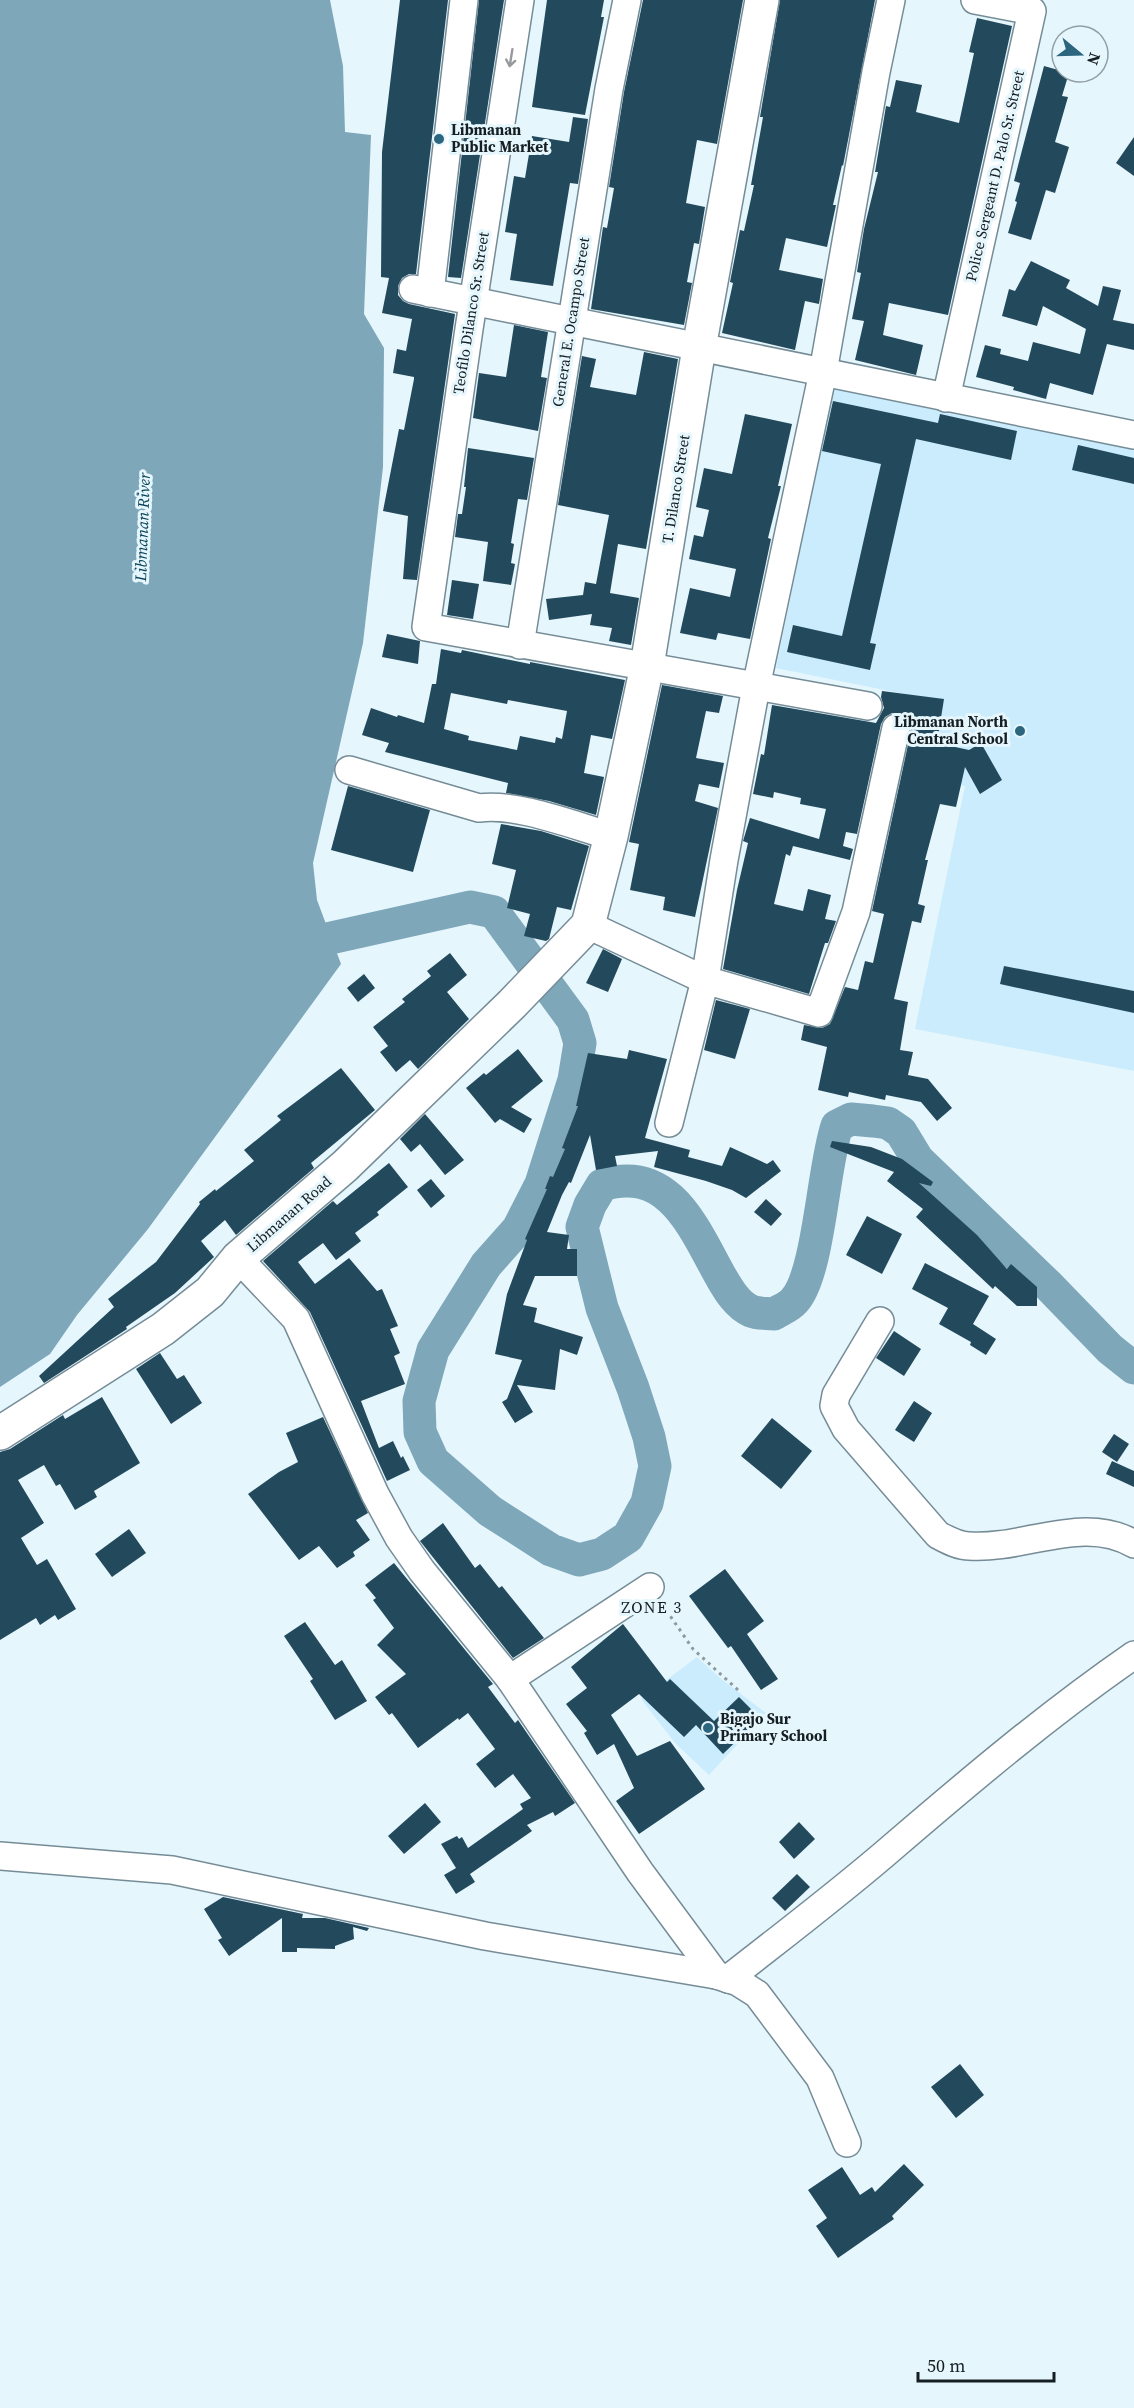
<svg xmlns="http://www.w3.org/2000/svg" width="1134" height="2408" viewBox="0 0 1134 2408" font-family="'Source Serif 4',serif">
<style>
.built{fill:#caecfc}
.water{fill:#7ea7ba}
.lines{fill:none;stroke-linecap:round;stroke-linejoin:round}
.river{stroke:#7ea7ba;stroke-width:33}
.building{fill:#234a5c;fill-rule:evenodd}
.minor-casing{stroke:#758c97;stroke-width:30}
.major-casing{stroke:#758c97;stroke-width:36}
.path{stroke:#8d9aa0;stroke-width:3;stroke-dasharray:3 4.5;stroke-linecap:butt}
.minor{stroke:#fff;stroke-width:27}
.major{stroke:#fff;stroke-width:33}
.oneway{stroke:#969a9c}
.poi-dot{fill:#2b657e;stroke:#e6f6fd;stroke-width:2}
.labels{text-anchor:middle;stroke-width:6;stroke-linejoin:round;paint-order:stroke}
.poi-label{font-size:15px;font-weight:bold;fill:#151e22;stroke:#e6f6fd;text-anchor:start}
.street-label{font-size:15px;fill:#151e22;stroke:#e6f6fd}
.water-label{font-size:16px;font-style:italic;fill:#094358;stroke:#e6f6fd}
.neighbourhood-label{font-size:16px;letter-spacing:1.5px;fill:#151e22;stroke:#e6f6fd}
</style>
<rect width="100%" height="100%" fill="#e6f6fd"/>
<g class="built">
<polygon points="834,387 1134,447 1134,1071 915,1029 965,786 898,767 914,696 776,668"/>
<polygon points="697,1657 720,1678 766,1713 709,1775 675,1743 641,1699"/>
</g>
<polygon class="water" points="0,0 330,0 343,66 345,132 371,135 364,314 384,348 383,467 363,643 313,863 317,900 341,964 148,1229 77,1315 50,1354 0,1387"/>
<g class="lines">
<path class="river" d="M286,948L470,907L494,912L573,1020L580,1043L574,1080L541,1184L518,1229L486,1265L433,1350L419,1401L420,1432L433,1461L490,1511L551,1550L579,1560L602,1554L628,1537L647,1503L655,1466L649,1437L633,1388L602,1308L582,1227L590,1205L602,1185C670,1164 694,1229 721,1277C728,1289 737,1305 751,1311C758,1314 767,1313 774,1314C780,1310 789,1307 794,1301C819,1275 823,1166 837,1126L851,1119L873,1121L888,1123L901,1132L918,1160L1049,1286L1110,1349L1134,1368"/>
</g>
<g class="building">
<polygon points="400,0 448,0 416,274 409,274 402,278 398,286 398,295 403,301 409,304 455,314 417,580 403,579 408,516 383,511 399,429 404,430 414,379 414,377 393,373 397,349 406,351 412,319 382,313 389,278 381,277 382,152"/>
<polygon points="479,0 504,0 461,278 448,277"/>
<polygon points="547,0 604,0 601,17 604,17 585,115 532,107"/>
<polygon points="643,0 743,0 717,144 697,140 686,203 705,207 699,244 694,243 687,282 692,283 684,325 591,309 603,227 607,228 614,188 609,187 624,92"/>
<polygon points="780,0 875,0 843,166 842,165 833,205 836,205 827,247 786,238 779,270 823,279 819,304 805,301 795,350 722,333 733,283 730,282 737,246 740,230 744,231 754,185 751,185 763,117 760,117"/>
<polygon points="977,18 1012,26 948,315 889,303 883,335 923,345 916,375 855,360 864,321 852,319 861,273 857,272 864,229 878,172 875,172 886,106 890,107 896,80 922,85 916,112 959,123 974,53 969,52"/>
<polygon points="1044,66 1069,73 1062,96 1068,97 1055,142 1069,147 1055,193 1046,190 1031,240 1008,233 1017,202 1015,201 1020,183 1014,181"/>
<polygon points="573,117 588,119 578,184 570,183 553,286 510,280 517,234 505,232 514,176 525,178 532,136 569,142"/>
<polygon points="1134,137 1134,176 1116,163"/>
<polygon points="1031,261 1070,280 1066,288 1098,306 1103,286 1121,290 1113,320 1134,324 1134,350 1107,344 1093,395 1050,383 1046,399 1013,390 1014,387 976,377 985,345 1001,349 1000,354 1028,361 1033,342 1080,354 1086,329 1043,306 1037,326 1002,316 1009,289 1015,291"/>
<polygon points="514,325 548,332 541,377 547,378 538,431 473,418 479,373 506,377"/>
<polygon points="644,352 678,359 646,549 618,544 610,593 639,598 631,645 609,641 612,628 590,625 592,614 549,620 546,599 583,595 585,582 596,584 609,515 558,505 582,356 596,359 590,387 636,395"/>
<polygon points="833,401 938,423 940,414 1017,431 1011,460 916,439 870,643 876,644 870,670 787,652 793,625 842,636 881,464 822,451"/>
<polygon points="745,414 792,424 778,486 781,486 768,538 771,539 750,639 718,633 716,640 680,633 690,588 730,597 736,569 689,559 694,535 703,537 709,510 696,507 704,468 732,474"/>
<polygon points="1078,445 1134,458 1134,484 1072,470"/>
<polygon points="468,448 534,458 527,500 518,499 511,543 514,544 511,563 515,564 511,585 483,581 488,542 455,537 458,514 462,514 466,487 464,487"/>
<polygon points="452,580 479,584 473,619 447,615"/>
<polygon points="387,634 420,641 418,664 382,657"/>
<path d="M441,649L461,653L462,650L530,664V662L625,680L612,739L591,735L584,773L604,777L596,815L549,801L506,793L508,783L385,752L389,743L362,735L371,708L397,717L398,715L424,723L432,684H436ZM451,693L507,704L508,700L567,711L562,739L556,737L555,743L520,736L517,750L468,740L469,736L444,729Z"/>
<polygon points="662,685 723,696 719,713 706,711 696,758 724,763 719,788 699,784 695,801 718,808 695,917 663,910 665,897 630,890 639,844 629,842"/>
<polygon points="882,691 944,699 937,743 969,750 981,743 1002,780 980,794 965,767 956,807 940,804 925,860 928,860 918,904 925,906 921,923 912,921 894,999 908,1002 900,1050 913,1052 908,1075 928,1079 952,1108 937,1121 921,1102 886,1095 885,1100 849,1092 848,1097 818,1090 827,1047 801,1040 804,1025 822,1028 830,1024 845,987 858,990 865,961 873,963 884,914 872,911 911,731 911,723 906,716 899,713 892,713 885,717 881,724 857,834 846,832 843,846 853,849 850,860 793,846 790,856 786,854 774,904 803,911 808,889 831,895 825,919 836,921 828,943 825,943 809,994 723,969 737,890 748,843 743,841 750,818 819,839 826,809 800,804 801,798 774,792 773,798 753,794 761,754 764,755 772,705 876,723 884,708 881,697"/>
<polygon points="348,786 430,810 413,872 331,850"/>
<polygon points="501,824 541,831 589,846 571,910 557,907 549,939 546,941 524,936 530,914 507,908 516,870 492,864"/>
<polygon points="603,949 622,959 608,992 586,983"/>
<polygon points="450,953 467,975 447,992 469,1019 418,1069 410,1060 396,1072 380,1052 388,1046 373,1027 405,1002 402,999 431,976 427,971"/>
<polygon points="1004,966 1134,991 1134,1013 1000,984"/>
<polygon points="364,974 375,988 358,1002 347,988"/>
<polygon points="716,1000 750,1009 735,1059 704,1050"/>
<polygon points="518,1049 543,1081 511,1107 532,1119 524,1133 500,1119 495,1123 466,1088 484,1073 486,1075"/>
<polygon points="629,1050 667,1059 645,1138 690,1150 688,1157 722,1166 730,1147 767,1164 773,1160 781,1171 746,1198 732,1190 706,1181 654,1167 658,1151 615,1156 617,1166 596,1170 590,1135 571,1183 569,1182 562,1195 547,1232 569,1235 567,1249 577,1249 577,1276 535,1276 523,1305 537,1308 534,1322 583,1337 577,1355 560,1349 555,1390 517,1385 533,1412 515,1423 502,1402 507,1399 522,1360 495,1354 507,1294 527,1240 525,1239 547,1189 545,1189 550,1176 553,1177 565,1149 562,1148 578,1106 576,1106 588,1053 627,1059"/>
<polygon points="341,1068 375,1110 311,1163 314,1168 236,1235 225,1220 201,1241 214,1257 175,1293 126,1327 127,1329 44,1383 39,1376 114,1307 108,1299 156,1262 200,1204 199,1202 215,1189 216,1191 254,1161 244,1150 281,1120 277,1116"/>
<polygon points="425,1114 464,1160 445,1175 420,1144 411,1152 400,1139"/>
<polygon points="832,1141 871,1147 902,1159 933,1182 931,1186 919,1183 977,1235 1007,1269 1011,1264 1037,1287 1037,1306 1017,1306 995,1286 993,1289 916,1217 923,1209 887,1181 894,1172 830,1147"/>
<polygon points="389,1163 408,1187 377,1212 379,1215 355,1233 361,1241 336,1260 323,1243 298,1262 315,1284 349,1258 377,1291 382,1289 398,1326 390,1329 400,1353 394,1356 405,1384 361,1401 379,1448 393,1441 401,1458 403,1456 410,1470 387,1481 310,1312 263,1261 333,1201 337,1205"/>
<polygon points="431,1179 445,1196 431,1208 417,1190"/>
<polygon points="766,1199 782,1214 771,1226 754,1212"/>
<polygon points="867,1216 902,1234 882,1274 846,1255"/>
<polygon points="925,1263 989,1296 973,1324 996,1339 986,1355 970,1345 971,1342 939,1324 948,1308 912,1289"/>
<polygon points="894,1331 921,1349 904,1376 876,1358"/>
<polygon points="160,1353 177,1379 184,1375 202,1403 171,1424 136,1369"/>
<polygon points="102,1397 140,1463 94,1491 97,1497 75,1510 60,1484 56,1486 44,1465 18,1480 44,1523 21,1538 37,1565 47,1559 76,1609 58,1620 55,1615 40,1625 36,1618 0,1640 0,1452 10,1449 63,1415 65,1419"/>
<polygon points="914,1401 932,1413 914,1442 895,1430"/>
<polygon points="323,1417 368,1513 356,1520 370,1540 353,1552 355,1556 337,1568 319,1546 299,1560 248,1494 279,1472 298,1462 286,1433"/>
<polygon points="772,1418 812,1451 781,1489 741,1456"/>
<polygon points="1114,1434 1129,1444 1117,1462 1102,1452"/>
<polygon points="1112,1461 1134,1471 1134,1487 1106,1474"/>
<polygon points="443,1523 475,1568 480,1564 499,1588 502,1586 544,1638 513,1658 420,1541"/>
<polygon points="129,1529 146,1553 112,1577 95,1554"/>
<polygon points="394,1563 493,1684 488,1687 515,1723 518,1720 575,1803 555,1816 553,1812 527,1825 532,1831 470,1874 475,1882 456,1894 444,1875 456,1868 441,1844 457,1836 459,1839 462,1837 468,1848 523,1809 520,1804 531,1798 513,1774 495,1788 476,1764 495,1749 468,1713 459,1720 458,1718 418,1748 392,1713 389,1715 375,1697 406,1674 377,1645 394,1628 373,1600 376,1598 365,1585"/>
<polygon points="725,1569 764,1621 747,1634 778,1679 761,1690 731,1646 728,1648 689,1596"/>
<polygon points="305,1622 335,1665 342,1660 367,1701 335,1720 310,1681 313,1679 284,1636"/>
<polygon points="623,1624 667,1682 670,1679 714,1721 739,1697 760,1718 723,1754 696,1725 684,1737 639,1694 611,1715 637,1756 670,1741 705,1789 639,1834 616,1801 634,1788 614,1744 597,1755 584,1733 587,1731 566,1704 587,1688 571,1667"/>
<polygon points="425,1803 441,1822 404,1854 388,1836"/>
<polygon points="799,1822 815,1839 794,1859 779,1842"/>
<polygon points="797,1874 810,1887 785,1911 772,1898"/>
<polygon points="223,1897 303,1914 302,1918 325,1918 369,1928 367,1931 353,1927 354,1939 335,1946 335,1949 297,1948 297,1952 282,1952 282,1918 229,1956 218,1940 222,1938 204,1909"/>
<polygon points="960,2064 984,2095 956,2118 931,2087"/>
<polygon points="904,2164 924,2185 892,2216 894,2219 838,2258 816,2226 827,2218 808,2190 842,2167 860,2195 872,2187 875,2192"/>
</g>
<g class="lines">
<defs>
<g id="minor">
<polyline points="520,0 469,329 426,627 868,706"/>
<polyline points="413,289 1134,435"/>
<polyline points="430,293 464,0"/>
<polyline points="946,398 1032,11 975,0"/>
<polyline points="520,645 609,89 627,0"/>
<path d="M349,770L479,808C518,803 572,825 611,836"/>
<polyline points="588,925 705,980 819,1013 856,912 896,728"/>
<polyline points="669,1123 705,980 724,860 756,687 823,372 876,72 891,0"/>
<polyline points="238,1258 296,1319 375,1494 399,1538 422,1571 510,1679 640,1872 716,1975"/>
<path d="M880,1321L836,1395L834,1406L846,1429L938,1535C948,1540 958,1546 969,1546C1024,1550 1084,1514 1134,1544"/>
<polyline points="510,1679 650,1587"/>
<polyline points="0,1856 172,1870 485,1936 716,1975 738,1982 757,1994 820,2078 847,2143"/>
<path d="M728,1979C784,1935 841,1892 895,1845C972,1779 1050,1713 1134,1655"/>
</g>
<polyline id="major" points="0,1433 163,1329 210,1292 238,1258 345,1166 512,1004 588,925 611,836 647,666 699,348 762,0"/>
</defs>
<use href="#minor" class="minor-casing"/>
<use href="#major" class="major-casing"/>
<polyline class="path" points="662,1604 693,1649 738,1690"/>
<use href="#minor" class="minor"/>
<use href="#major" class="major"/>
</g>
<defs><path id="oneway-shaft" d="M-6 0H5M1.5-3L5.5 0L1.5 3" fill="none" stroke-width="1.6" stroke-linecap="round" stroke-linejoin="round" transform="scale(1.5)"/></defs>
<use class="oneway" href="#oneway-shaft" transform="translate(511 58) rotate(99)"/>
<g class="poi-dot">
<circle cx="439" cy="139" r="6"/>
<circle cx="1020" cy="731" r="6"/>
<circle cx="708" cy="1728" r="6"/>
</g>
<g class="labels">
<g class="poi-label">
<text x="451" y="135">Libmanan<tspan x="451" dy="17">Public Market</tspan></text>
<text x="1008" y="727" text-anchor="end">Libmanan North<tspan x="1008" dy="17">Central School</tspan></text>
<text x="720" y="1724">Bigajo Sur<tspan x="720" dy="17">Primary School</tspan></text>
</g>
<g class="street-label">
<text transform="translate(995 176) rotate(-77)" y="5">Police Sergeant D. Palo Sr. Street</text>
<text transform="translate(471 313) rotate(-81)" y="5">Teofilo Dilanco Sr. Street</text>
<text transform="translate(571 322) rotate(-81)" y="5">General E. Ocampo Street</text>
<text transform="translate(676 489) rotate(-81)" y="5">T. Dilanco Street</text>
<text transform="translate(289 1214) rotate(-41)" y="5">Libmanan Road</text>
</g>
<g class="water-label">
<text transform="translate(142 527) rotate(-88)" y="6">Libmanan River</text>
</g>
<g class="neighbourhood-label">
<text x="652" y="1613">ZONE 3</text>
</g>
</g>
<g transform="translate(1080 54) rotate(109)"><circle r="28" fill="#e6f6fd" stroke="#92a0a5" stroke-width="1.5"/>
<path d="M0-4.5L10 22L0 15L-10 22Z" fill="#2b657e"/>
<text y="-9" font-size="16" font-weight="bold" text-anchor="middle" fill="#151e22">N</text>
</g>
<path d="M918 2372v9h136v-9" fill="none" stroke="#151e22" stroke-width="3"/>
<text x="927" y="2372" font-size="18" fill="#151e22" stroke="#e6f6fd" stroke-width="4.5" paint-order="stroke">50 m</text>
</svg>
